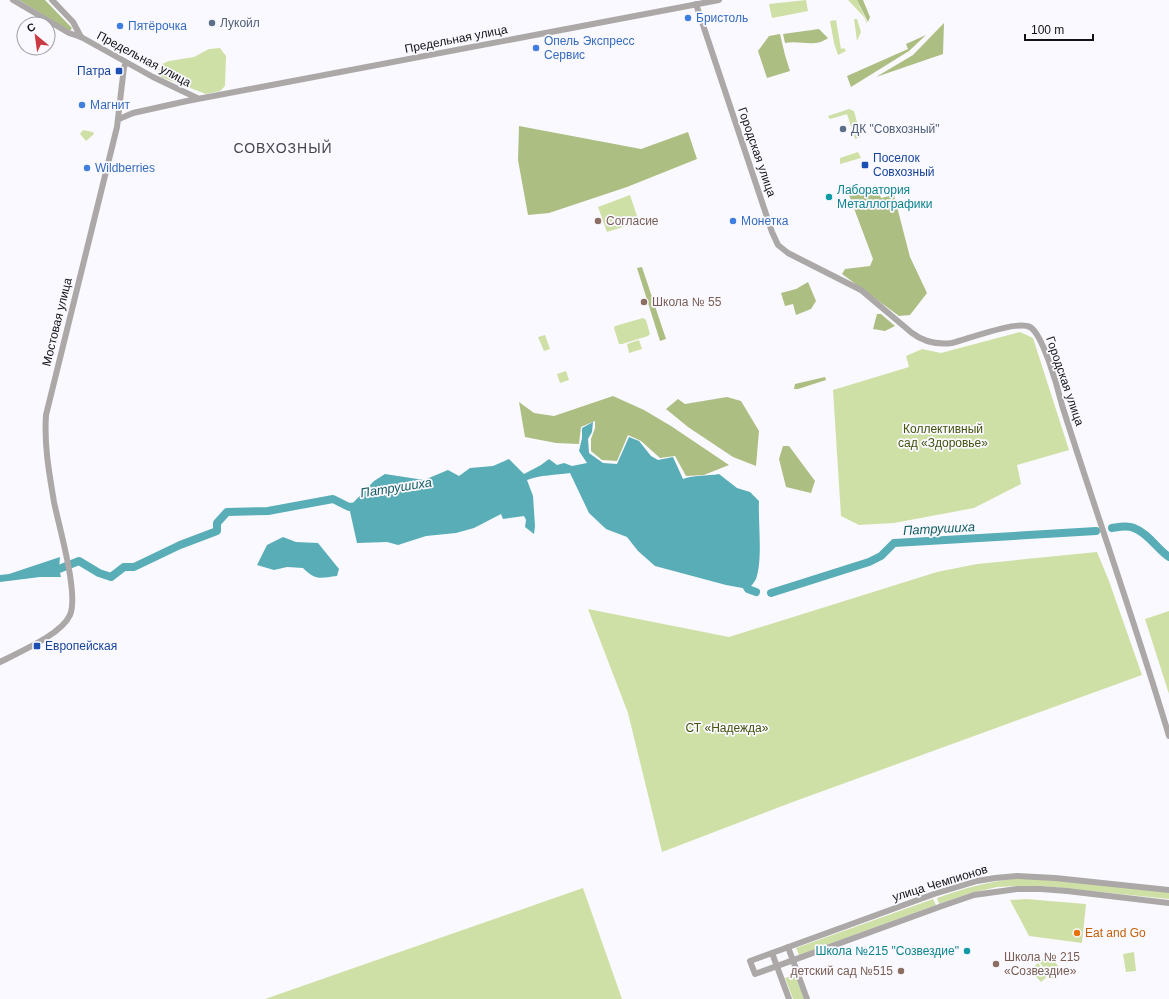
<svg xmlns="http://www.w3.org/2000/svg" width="1169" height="999" viewBox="0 0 1169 999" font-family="Arial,sans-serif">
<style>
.green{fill:#cfe0a6}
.forest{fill:#adbe82}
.water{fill:#58adb6}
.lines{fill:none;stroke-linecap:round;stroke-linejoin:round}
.river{stroke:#58adb6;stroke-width:8}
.minor{stroke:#aba8a7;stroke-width:6}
.shop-dot{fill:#3f7fe0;stroke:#faf9ff;stroke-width:1.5}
.service-dot{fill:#5c6f8a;stroke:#faf9ff;stroke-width:1.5}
.transit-dot{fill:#1a4fb4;stroke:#faf9ff;stroke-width:1.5}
.culture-dot{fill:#0f9aa8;stroke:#faf9ff;stroke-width:1.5}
.education-dot{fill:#8d6e63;stroke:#faf9ff;stroke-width:1.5}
.food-dot{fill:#e8710a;stroke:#faf9ff;stroke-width:1.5}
.labels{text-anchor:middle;stroke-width:3.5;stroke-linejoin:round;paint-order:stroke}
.shop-label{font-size:12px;fill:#366cbe;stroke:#faf9ff;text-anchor:start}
.service-label{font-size:12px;fill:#4e5e75;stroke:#faf9ff;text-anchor:start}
.street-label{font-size:12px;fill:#131315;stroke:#faf9ff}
.transit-label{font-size:12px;fill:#164399;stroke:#faf9ff;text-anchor:start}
.culture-label{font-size:12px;fill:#0d838f;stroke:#faf9ff;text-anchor:start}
.education-label{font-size:12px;fill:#785e54;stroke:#faf9ff;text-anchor:start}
.park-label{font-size:12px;fill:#44530f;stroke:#faf9ff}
.food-label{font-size:12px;fill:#c56008;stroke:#faf9ff;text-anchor:start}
.water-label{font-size:13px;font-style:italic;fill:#135c63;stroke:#faf9ff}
.quarter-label{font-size:14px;letter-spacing:1px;fill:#454449;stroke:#faf9ff}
</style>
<rect width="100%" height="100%" fill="#faf9ff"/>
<g class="green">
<polygon points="806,0 808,11 772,18 769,4"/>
<polygon points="848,0 857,0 867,22 867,24 864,17"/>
<polygon points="857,19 861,32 857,41 854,19"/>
<polygon points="836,20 841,49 844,48 846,51 838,55 834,43 830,21"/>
<polygon points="220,48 226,56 225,86 220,91 206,94 161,77 159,70 162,64 169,61 194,57 209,49"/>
<polygon points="849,109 854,111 861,137 855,139 847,114 830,119 828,116"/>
<polygon points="83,130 93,132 94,134 86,141 80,134"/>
<polygon points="858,152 861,158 840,164 840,158"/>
<polygon points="630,195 639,222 607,232 598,207"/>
<polygon points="643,318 646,320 650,334 648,336 622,344 619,344 614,328 615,326"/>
<polygon points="1020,332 1033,338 1069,450 1017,465 1021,484 974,508 894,523 859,525 841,516 833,390 909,367 906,356 922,349 941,353"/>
<polygon points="545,335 550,349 544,351 538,337"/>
<polygon points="639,340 642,349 629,353 627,344"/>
<polygon points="566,371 569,380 560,383 557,374"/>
<polygon points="1097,552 1109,581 1142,675 790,803 662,852 628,713 588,609 729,637 937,572 977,564"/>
<polygon points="1169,611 1169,694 1145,619"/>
<path d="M1013,879H1043L1169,892V899L1042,886H1016L997,887L968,894L939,904L937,898C962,889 986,882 1013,879Z"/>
<polygon points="583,888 622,999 265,999"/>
<polygon points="933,899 936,905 799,955 796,948"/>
<polygon points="1026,899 1086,904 1082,943 1029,936 1010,900"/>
<polygon points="1134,952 1136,971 1126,972 1123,954"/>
<polygon points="1049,954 1062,971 1053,979 1039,962"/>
<polygon points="1038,963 1048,976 1041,982 1030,970"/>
<polygon points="795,975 804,999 793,999 785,978"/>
</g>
<g class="forest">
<polygon points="19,0 45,0 72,28 70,31"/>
<polygon points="857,0 863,0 870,17 868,22"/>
<polygon points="944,23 943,54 876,77 913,55"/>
<path d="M819,29L828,38C815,48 800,40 785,43L783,34Z"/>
<polygon points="780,34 785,55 790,71 767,78 758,51 769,36"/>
<polygon points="926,35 909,51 851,87 847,76 908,49 906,44"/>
<polygon points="519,126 641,149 688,132 697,159 627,187 549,213 528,215 518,160"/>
<polygon points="877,186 881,198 894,195 910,257 927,293 910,315 899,316 842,274 845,269 870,266 873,259 849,195"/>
<polygon points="642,267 666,339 660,341 637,268"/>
<polygon points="808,282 816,301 811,309 796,315 793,304 785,306 781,293 796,289"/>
<polygon points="877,314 881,314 895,326 885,331 873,329"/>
<polygon points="825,377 826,380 798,389 794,389 795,384"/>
<polygon points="613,396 644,410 671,426 729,465 704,475 686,476 675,456 660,458 641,441 628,435 617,461 602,460 591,451 591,439 595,428 595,421 581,427 579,444 556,443 525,437 519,402 534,413 554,416"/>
<polygon points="727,397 741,401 759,431 756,466 733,457 688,427 666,409 678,399 685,404"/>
<polygon points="783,446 789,446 815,481 811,493 786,487 779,459"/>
</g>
<g class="water">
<path d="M593,422L592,432L588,439L589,453L603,463L617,464L629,437L639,441L651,456L658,460L673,457L683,479C694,475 707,476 719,474L737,488L750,492L759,501C758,523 763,559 756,579C754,583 751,586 748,589L726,585L655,566L638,551L627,537L606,529L589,513L570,473C555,475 541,475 527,480L533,496L535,526L534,534L525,527L526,520L524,516L503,519L501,514L474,528L456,533L426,536L398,545L387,542L357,543L349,507L374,481L385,474L424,480L448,470L459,476L470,468L493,466L509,459L524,474L541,465L549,459L557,465L564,463L572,466L587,463L579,451L582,438V428Z"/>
<path d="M283,537L296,542L318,543L339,569L337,576C320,578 316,581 303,568L287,567L274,570L257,565L267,545Z"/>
<polygon points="60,557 59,569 61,577 40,577 0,582 0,575 9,574"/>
</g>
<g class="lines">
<g class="river">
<path d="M1112,528C1119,527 1127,525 1134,528C1148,533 1157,549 1169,557"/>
<polyline points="50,570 59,569 79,561 99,573 111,577 124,567 134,567 180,545 217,531 217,523 227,512 268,511 333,499 349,507 359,506"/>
<polyline points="743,580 748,589 756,592"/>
<polyline points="771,593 869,562 881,556 894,543 1096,531"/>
</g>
<g class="minor">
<polyline points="13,0 69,33 81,37 153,77 197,98"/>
<polyline points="52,0 73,22 81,37"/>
<path d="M696,4L772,232L778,245L788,253L861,290L912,333C924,342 937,345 952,343C968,339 1017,320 1030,327C1043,334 1058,389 1062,405C1097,516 1136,625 1169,736"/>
<polyline points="119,119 133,113 187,101 256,88 719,0"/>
<path d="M0,662C19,652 61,635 70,615C79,594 59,527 54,502C49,472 44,445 46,415L117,127L124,67L126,63"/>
<polyline points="1169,890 1055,878 1017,876 995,878 977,881 934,894 750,961 755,974 942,906 974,895 1017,889 1041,889 1067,891 1169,903"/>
<polyline points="788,947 807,999"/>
<polyline points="772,953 789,999"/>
</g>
</g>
<g class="shop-dot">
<circle cx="688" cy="18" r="4"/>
<circle cx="120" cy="26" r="4"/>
<circle cx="536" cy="48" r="4"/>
<circle cx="82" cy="105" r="4"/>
<circle cx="87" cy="168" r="4"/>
<circle cx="733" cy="221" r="4"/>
</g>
<g class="service-dot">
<circle cx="212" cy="23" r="4"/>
<circle cx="843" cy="129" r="4"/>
</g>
<g class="transit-dot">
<rect x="115" y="67" width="8" height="8" rx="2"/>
<rect x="861" y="161" width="8" height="8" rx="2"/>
<rect x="33" y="642" width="8" height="8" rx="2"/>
</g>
<g class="culture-dot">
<circle cx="829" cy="197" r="4"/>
<circle cx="967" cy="951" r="4"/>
</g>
<g class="education-dot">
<circle cx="598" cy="221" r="4"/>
<circle cx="644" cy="302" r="4"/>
<circle cx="996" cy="964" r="4"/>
<circle cx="901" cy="971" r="4"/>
</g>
<circle class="food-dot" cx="1077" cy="933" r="4"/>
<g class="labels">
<g class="shop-label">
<text x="696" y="22">Бристоль</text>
<text x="128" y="30">Пятёрочка</text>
<text x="544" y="45">Опель Экспресс<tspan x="544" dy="14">Сервис</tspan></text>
<text x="90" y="109">Магнит</text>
<text x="95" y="172">Wildberries</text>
<text x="741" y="225">Монетка</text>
</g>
<g class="service-label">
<text x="220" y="27">Лукойл</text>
<text x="851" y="133">ДК "Совхозный"</text>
</g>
<g class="street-label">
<text transform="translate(456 39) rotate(-11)" y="4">Предельная улица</text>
<text transform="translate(144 59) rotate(28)" y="4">Предельная улица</text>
<text transform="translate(757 152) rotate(71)" y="4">Городская улица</text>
<text transform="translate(57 322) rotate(-76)" y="4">Мостовая улица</text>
<text transform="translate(1065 381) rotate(71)" y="4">Городская улица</text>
<text transform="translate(940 883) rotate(-17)" y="4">улица Чемпионов</text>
</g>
<g class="transit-label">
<text x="111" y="75" text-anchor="end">Патра</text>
<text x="873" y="162">Поселок<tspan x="873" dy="14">Совхозный</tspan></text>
<text x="45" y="650">Европейская</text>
</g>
<g class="culture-label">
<text x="837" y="194">Лаборатория<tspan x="837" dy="14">Металлографики</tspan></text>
<text x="959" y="955" text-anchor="end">Школа №215 "Созвездие"</text>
</g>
<g class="education-label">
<text x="606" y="225">Согласие</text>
<text x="652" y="306">Школа № 55</text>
<text x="1004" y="961">Школа № 215<tspan x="1004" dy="14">«Созвездие»</tspan></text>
<text x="893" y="975" text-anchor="end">детский сад №515</text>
</g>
<g class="park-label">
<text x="943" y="433">Коллективный<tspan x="943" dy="14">сад «Здоровье»</tspan></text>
<text x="727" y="732">СТ «Надежда»</text>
</g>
<g class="food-label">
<text x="1085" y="937">Eat and Go</text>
</g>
<g class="water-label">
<text transform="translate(396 487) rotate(-9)" y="5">Патрушиха</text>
<text transform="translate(939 528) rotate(-3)" y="5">Патрушиха</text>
</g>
<g class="quarter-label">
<text x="283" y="153">СОВХОЗНЫЙ</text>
</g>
</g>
<g transform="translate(36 36) rotate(331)"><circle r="19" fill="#faf9ff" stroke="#9e9da1"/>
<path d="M0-3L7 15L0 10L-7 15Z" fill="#ca3a42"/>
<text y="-6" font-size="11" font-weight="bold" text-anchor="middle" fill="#131315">С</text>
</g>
<path d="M1025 34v6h68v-6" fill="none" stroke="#131315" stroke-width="2"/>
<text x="1031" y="34" font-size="12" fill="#131315" stroke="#faf9ff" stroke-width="3" paint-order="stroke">100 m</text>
</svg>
